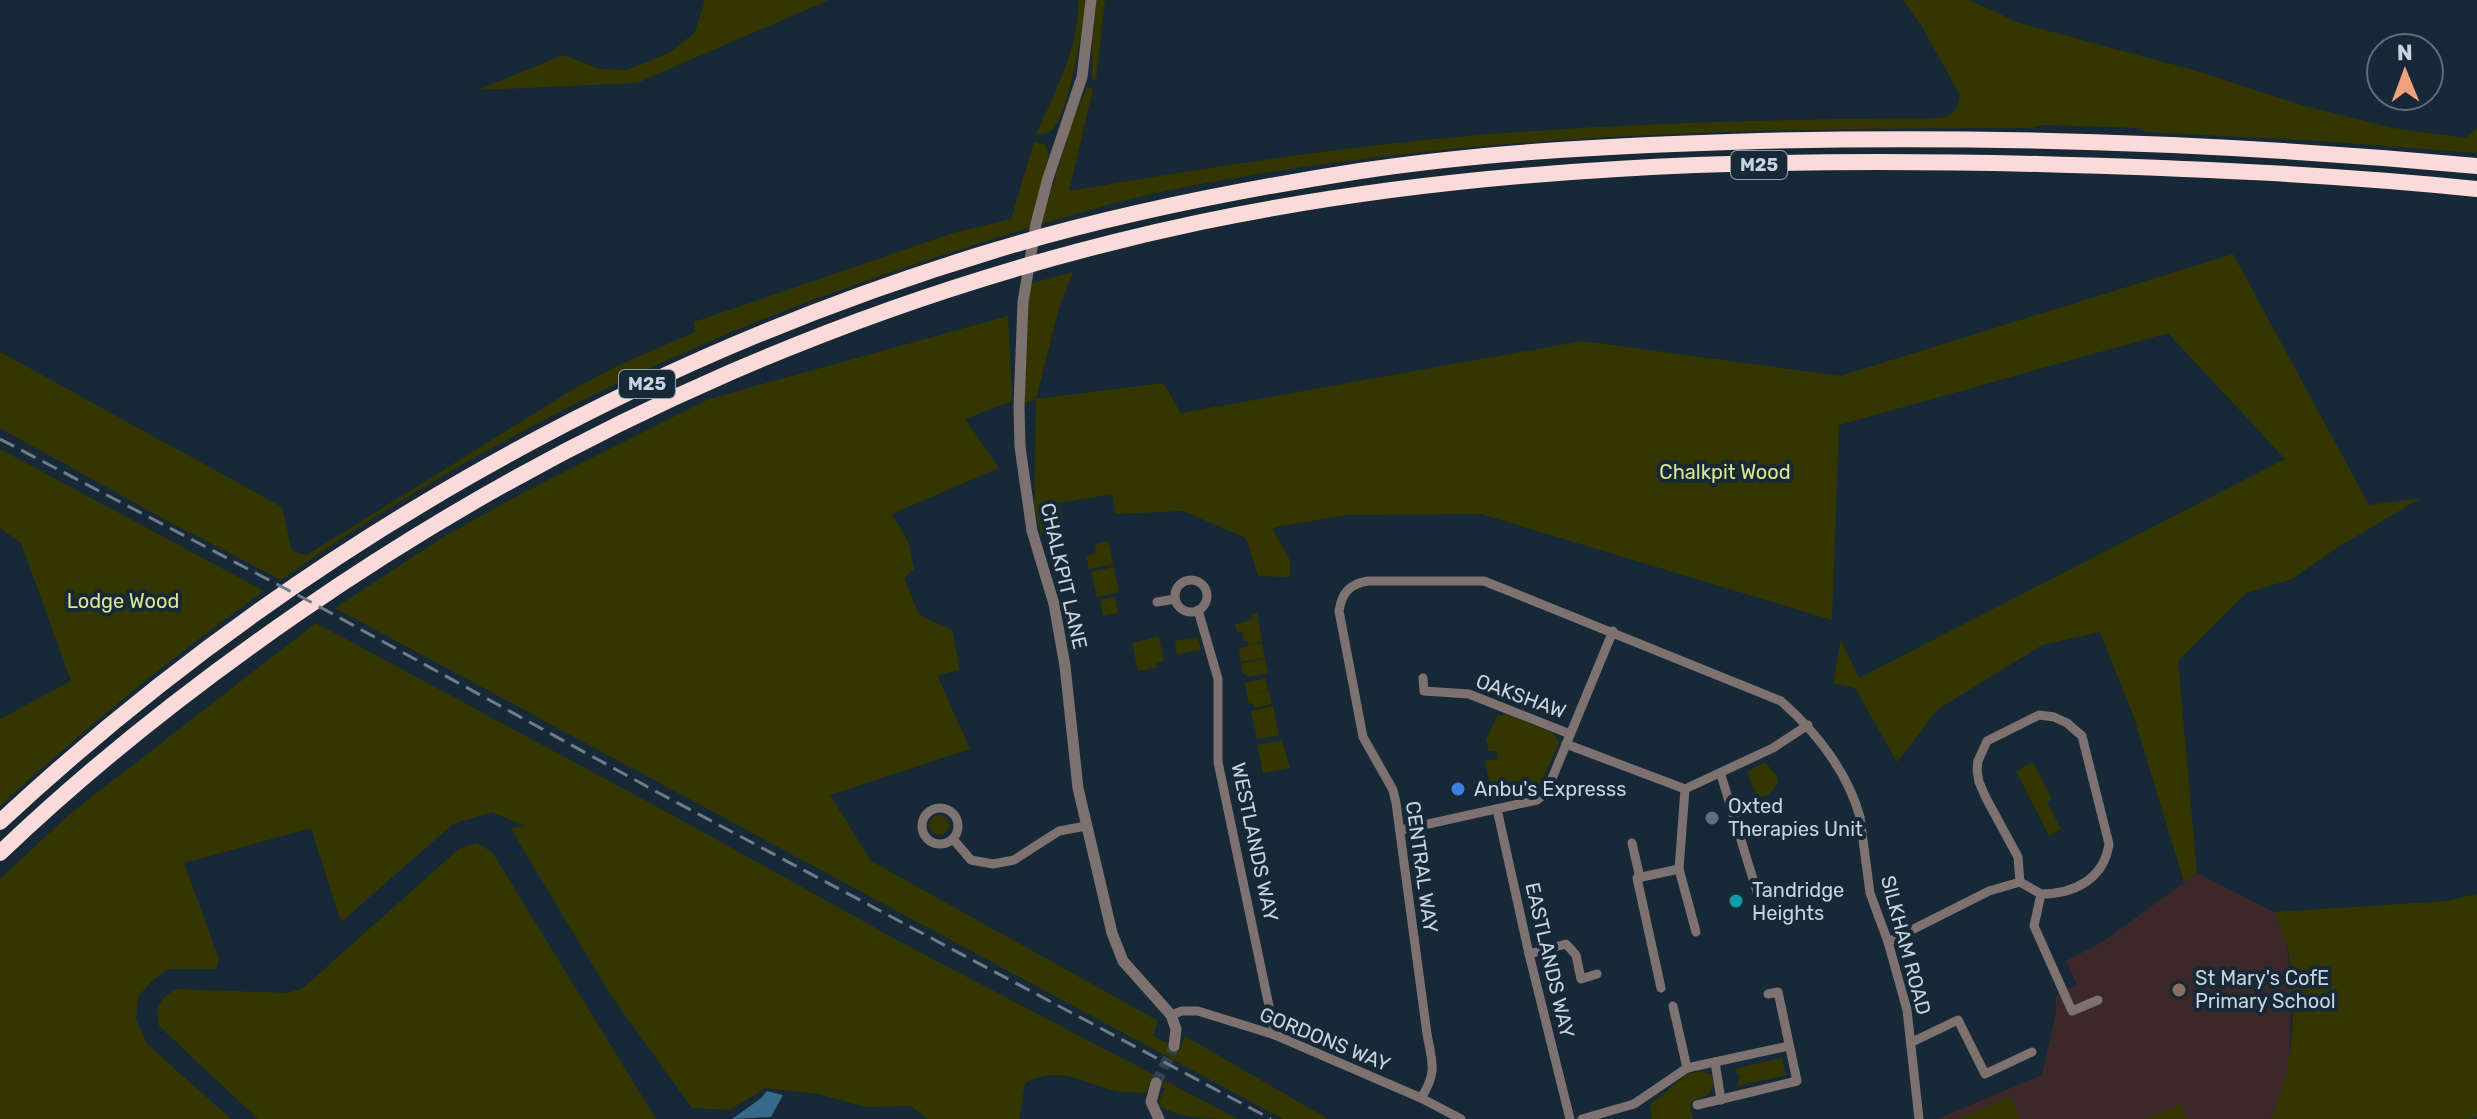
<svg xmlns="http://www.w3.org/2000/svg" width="2477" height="1119" viewBox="0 0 2477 1119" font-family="Rubik,sans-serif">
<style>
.education{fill:#3c2829}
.green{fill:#343600}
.water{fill:#356b89}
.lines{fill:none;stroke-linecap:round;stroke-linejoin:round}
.tertiary-tunnel{stroke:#324250;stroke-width:11;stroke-dasharray:11 5.5;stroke-linecap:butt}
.minor{stroke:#7e7271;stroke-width:9}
.tertiary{stroke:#7e7271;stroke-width:11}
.motorway{stroke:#fbdbda;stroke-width:16}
.rail{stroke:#6f7d89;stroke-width:3;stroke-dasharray:16 8;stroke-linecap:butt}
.shop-dot{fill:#3f7fe0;stroke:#172937;stroke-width:3}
.service-dot{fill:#5c6f8a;stroke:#172937;stroke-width:3}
.culture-dot{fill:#0f9aa8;stroke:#172937;stroke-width:3}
.education-dot{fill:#8d6e63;stroke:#172937;stroke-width:3}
.labels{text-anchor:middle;stroke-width:8;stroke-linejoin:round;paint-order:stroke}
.shield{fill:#172937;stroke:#93a0ab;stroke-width:2}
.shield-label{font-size:18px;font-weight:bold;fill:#c8d3dd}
.park-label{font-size:20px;fill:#dde492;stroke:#172937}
.street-label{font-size:20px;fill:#c8d3dd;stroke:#172937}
.poi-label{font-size:20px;fill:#c8d3dd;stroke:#172937;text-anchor:start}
</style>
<rect width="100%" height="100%" fill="#172937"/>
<polygon class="education" points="2197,873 2274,912 2285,936 2292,984 2289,1061 2282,1092 2271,1119 1937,1119 2042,1075 2056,1012 2056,996 2077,985 2066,961 2104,941"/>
<g class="green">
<polygon points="705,0 829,0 637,83 478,90 563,55 600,69 627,70 671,52 695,32"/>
<path d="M1078,0H1086C1083,25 1069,114 1053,129C1048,134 1042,134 1036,135C1054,93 1080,47 1078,0Z"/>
<polygon points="1097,0 1105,0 1096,80 1092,79 1092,38"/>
<path d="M1903,0H1969L2019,23L2197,71L2301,105L2393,128L2465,138L2477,128V153L2320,141L2145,132L2139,128L2043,125L2032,128C1737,128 1441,133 1152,194C1114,202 1077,214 1041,224L1072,122L1087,87L1093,89L1069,191C1218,166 1368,142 1519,132C1661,122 1802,119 1943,118C1956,113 1958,108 1960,95L1921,25Z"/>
<path d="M1034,142L1045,144L1049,155L1031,227C942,255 853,283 766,318C597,386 430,474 281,580L164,519L0,428V352L282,507L292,551L307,555L572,390L617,366L695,332L694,322L953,233L1011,219Z"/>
<polygon points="2233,254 2369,505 2421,498 2338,547 2292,579 2246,593 2178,661 2197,873 2184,882 2134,717 2100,632 2042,645 1938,709 1897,762 1855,688 1833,683 1841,640 1859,678 2285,459 2168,333 1839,425 1832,620 1481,514 1346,515 1276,527 1273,530 1290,560 1290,577 1258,576 1246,538 1183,511 1115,514 1112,494 1059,503 1063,517 1055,529 1041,534 1034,506 1036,400 1023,403 1028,284 1073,272 1059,308 1036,399 1163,383 1181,413 1582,341 1840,376"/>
<polygon points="1008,316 1012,401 965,419 999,468 892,514 908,541 914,569 904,578 919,615 952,630 960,670 937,675 970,749 830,795 871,861 1158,1021 1153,1036 1180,1049 1185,1036 1328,1119 1283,1119 335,608 443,537 526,491 709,399"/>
<path d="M0,449L264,591C171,657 84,729 0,806V719L71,681L21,543L0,528Z"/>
<polygon points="1108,541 1113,564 1089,569 1086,556 1096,553 1095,544"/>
<polygon points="1114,567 1119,592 1097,597 1091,572"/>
<polygon points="1115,597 1118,613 1103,616 1100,600"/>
<polygon points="1257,613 1262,642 1251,645 1262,644 1265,658 1241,662 1239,653 1241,648 1249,646 1247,641 1244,641 1242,631 1237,632 1235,624 1252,620 1251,614"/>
<path d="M316,623L663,810L906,945L1238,1119C1211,1119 1176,1119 1158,1104L1165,1088L1151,1080L1146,1093C1134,1092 1120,1093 1109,1089C1078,1080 1057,1066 1025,1083L1019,1119H928L910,1106L866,1107L818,1094L765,1088L730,1110L692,1108L612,997L524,851L511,828L525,826L492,812L453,824L341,922L311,828L184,863L219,959L216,969H169L155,978L138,996L136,1019L147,1044L231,1119H0V879L71,813Z"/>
<polygon points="1159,636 1164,661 1156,663 1157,667 1138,671 1132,643"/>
<polygon points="1193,638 1198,638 1201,650 1177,654 1175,641"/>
<polygon points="1265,659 1268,673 1247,677 1246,673 1243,674 1241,664"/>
<polygon points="1265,678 1268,689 1253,693 1269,690 1272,704 1255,708 1253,703 1249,704 1245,683"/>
<polygon points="1273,706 1279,735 1257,739 1251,711"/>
<polygon points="1506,714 1553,733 1559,742 1541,784 1492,794 1485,761 1498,759 1496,751 1489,751 1486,740 1497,716"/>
<polygon points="1282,740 1290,768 1263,773 1257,745"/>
<polygon points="1765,762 1776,775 1778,783 1769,795 1761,797 1755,792 1747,772"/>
<polygon points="2033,762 2052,799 2047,802 2061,829 2049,836 2016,771"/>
<circle cx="939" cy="825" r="10"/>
<path d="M477,843L492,852L656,1119H258L159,1026C155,1007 159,998 177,989L286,993L302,989L460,848Z"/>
<path d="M2477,894V1116L2470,1119H2271C2296,1063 2304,967 2274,912L2447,901Z"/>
<polygon points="1782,1058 1786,1075 1737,1086 1740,1076 1734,1069"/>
<polygon points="1701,1071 1711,1074 1714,1083 1709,1094 1690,1103 1693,1119 1652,1119 1650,1105 1687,1074"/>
<polygon points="2010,1097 2019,1119 1962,1119 1961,1118"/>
<polygon points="2180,1104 2187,1119 2148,1119"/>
</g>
<polygon class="water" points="767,1091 783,1095 771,1117 732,1119 760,1099"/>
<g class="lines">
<polyline class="tertiary-tunnel" points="1156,1083 1174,1046"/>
<g class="minor">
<circle cx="1191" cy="596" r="16"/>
<polyline points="1157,602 1175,599"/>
<polyline points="1198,610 1218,679 1218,762 1275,1035"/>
<polyline points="1423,678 1424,691 1469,694 1570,734"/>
<polyline points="1566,744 1685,789 1773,748 1808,725"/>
<polyline points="1721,775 1757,892"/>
<polyline points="1685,789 1679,869 1696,932"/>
<circle cx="940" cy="826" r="18"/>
<polyline points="1497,809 1529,954 1570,1119"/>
<polyline points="1401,830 1537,800 1546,793 1613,631"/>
<polyline points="953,839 971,860 993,864 1014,860 1059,831 1086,826"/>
<polyline points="1632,843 1640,878"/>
<path d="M2020,882L2018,857L1986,798L1979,782L1977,770L1978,761L1987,741L2039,715L2054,717L2067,723L2082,736L2109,844C2104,879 2074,894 2041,894"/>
<polyline points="2020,882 2041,894 2034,926 2072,1011 2098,1000"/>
<polyline points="1888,942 1989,891 2020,882"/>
<polyline points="1529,954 1566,944 1576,955 1581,979 1597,974"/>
<polyline points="1661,988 1637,878 1679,869"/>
<polyline points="1673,1006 1687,1068"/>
<polyline points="1171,1015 1182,1011 1198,1011 1275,1035 1421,1098 1461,1119"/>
<polyline points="1912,1042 1958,1020 1985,1074 2032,1052"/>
<polyline points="1715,1062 1721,1100"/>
<path d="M1421,1098C1438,1072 1432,1062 1427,1034L1396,803L1393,790L1363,737L1339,611C1342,593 1349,584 1368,581H1484L1781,701C1816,732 1847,771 1860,817L1870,893L1888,942L1907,1010L1919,1119"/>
<polyline points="1697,1105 1797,1081 1778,992 1768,994"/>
<polyline points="1582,1119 1634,1104 1687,1068 1789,1046"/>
</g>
<g class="tertiary">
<polyline points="1091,0 1082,77 1048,178 1036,224 1023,302 1019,407 1020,447 1032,531 1054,604 1065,666 1078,788 1112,933 1123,961 1171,1015 1176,1029 1174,1046"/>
<polyline points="1156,1083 1151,1102 1159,1119"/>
</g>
<g class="motorway">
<path d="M0,822C283,558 626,361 996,250C1115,214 1238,190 1360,171C1492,151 1626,145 1759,141C1999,135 2238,144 2477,166"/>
<path d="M0,853C93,764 195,684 301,611C572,424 878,290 1201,222C1475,165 1758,157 2038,164C2184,168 2331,174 2477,189"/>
</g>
<polyline class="rail" points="0,439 309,601 657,792 1271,1119"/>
</g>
<circle class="shop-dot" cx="1458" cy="789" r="8"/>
<circle class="service-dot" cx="1712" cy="818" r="8"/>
<circle class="culture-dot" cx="1736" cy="901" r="8"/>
<circle class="education-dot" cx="2179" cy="990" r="8"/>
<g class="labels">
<g class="shield">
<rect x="1731" y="151" width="56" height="28" rx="6"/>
<rect x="619" y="370" width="56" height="28" rx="6"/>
</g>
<g class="shield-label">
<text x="1759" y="171">M25</text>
<text x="647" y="390">M25</text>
</g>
<g class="park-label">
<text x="1725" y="479">Chalkpit Wood</text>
<text x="123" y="608">Lodge Wood</text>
</g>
<g class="street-label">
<text transform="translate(1064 576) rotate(77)" y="7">CHALKPIT LANE</text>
<text transform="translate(1521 696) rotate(20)" y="7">OAKSHAW</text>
<text transform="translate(1255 842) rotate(78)" y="7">WESTLANDS WAY</text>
<text transform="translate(1422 867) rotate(82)" y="7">CENTRAL WAY</text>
<text transform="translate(1906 945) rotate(75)" y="7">SILKHAM ROAD</text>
<text transform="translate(1550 960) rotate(77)" y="7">EASTLANDS WAY</text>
<text transform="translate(1325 1039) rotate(22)" y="7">GORDONS WAY</text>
</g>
<g class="poi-label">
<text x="1474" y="796">Anbu's Expresss</text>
<text x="1728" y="813">Oxted<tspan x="1728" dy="23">Therapies Unit</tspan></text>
<text x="1752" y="897">Tandridge<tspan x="1752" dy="23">Heights</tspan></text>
<text x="2195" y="985">St Mary's CofE<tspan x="2195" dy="23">Primary School</tspan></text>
</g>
</g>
<g transform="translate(2405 72) rotate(359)"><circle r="38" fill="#172937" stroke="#5e6d79" stroke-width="2"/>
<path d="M0-6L14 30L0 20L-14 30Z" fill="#f1a17c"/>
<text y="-12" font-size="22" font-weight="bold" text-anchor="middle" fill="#c8d3dd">N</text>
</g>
</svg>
